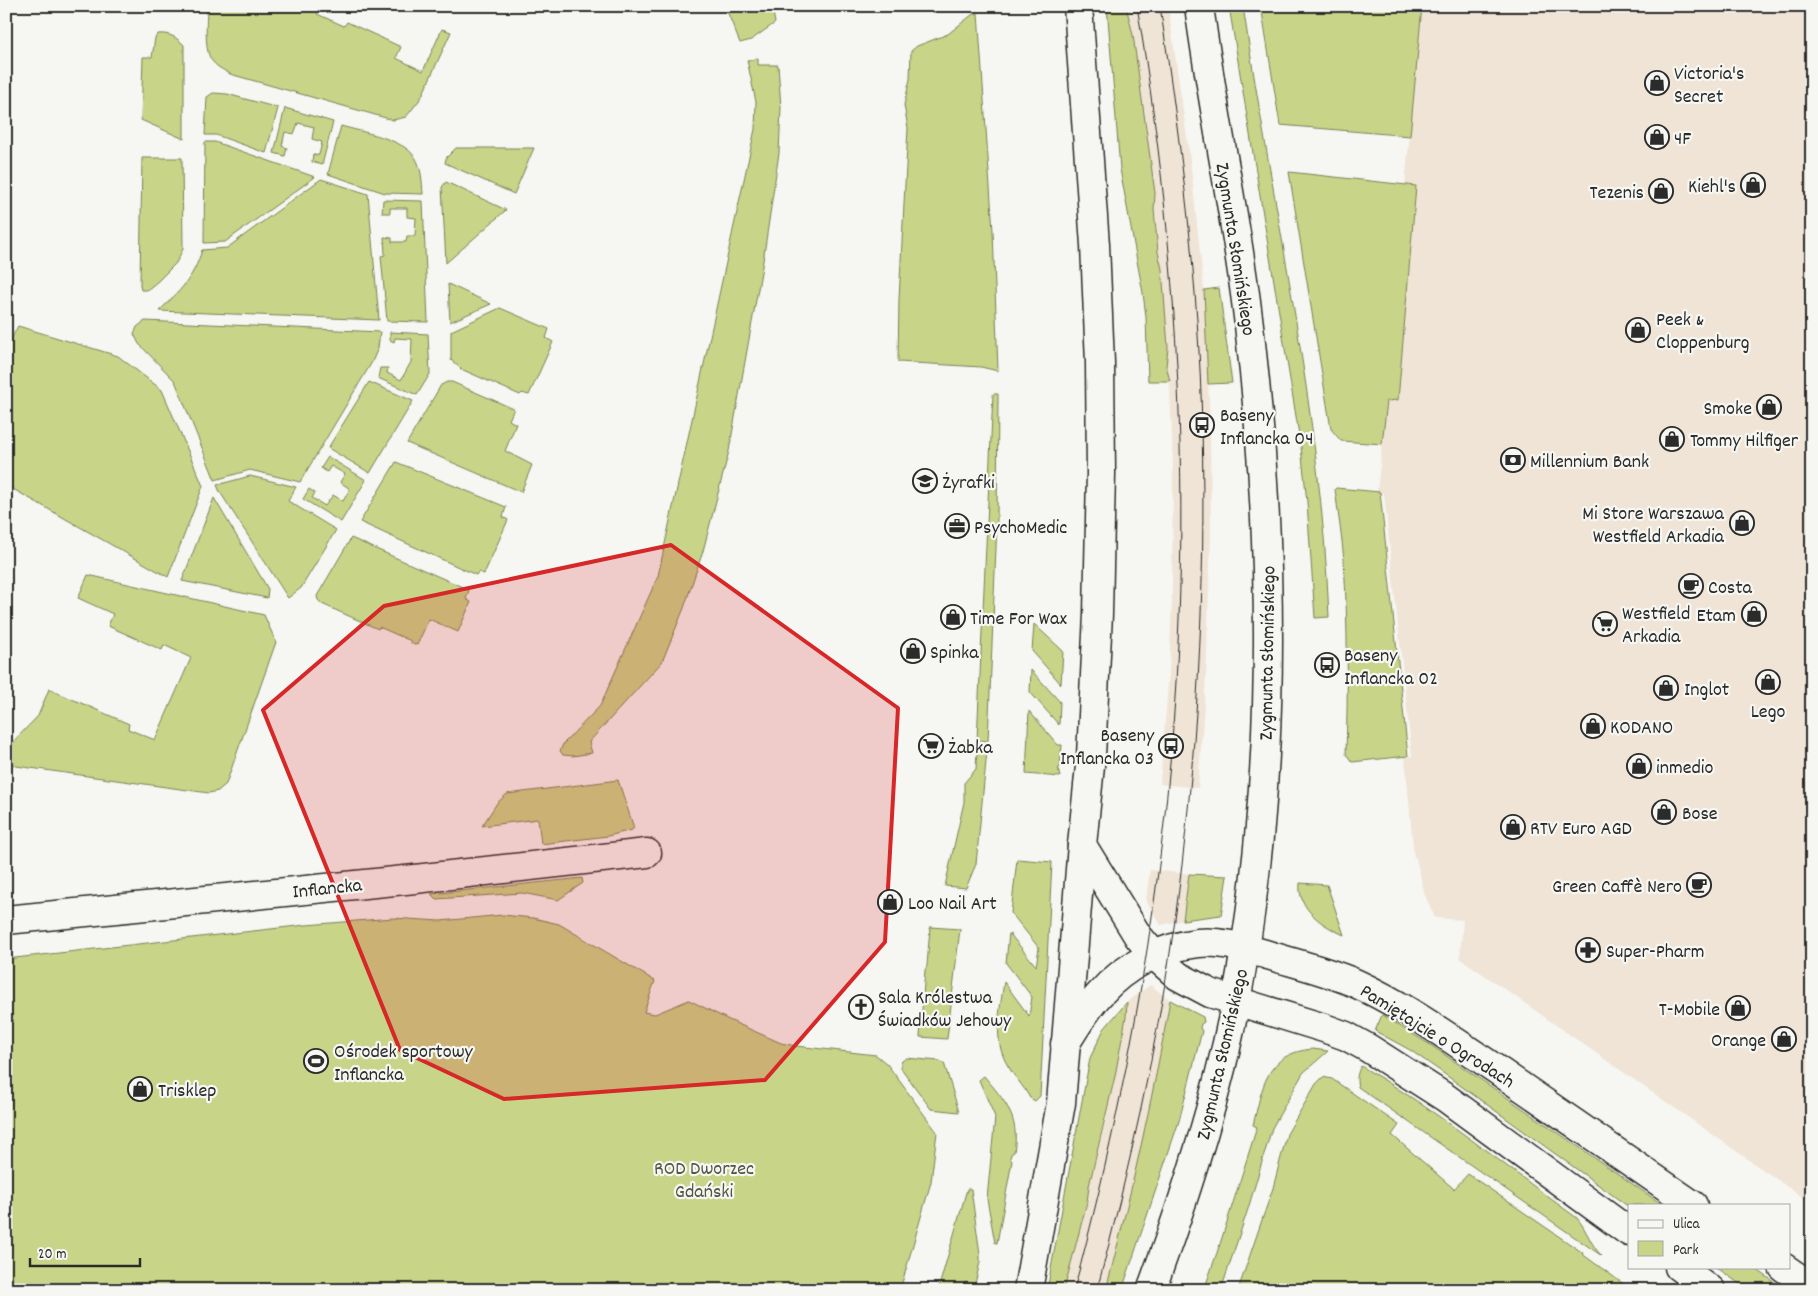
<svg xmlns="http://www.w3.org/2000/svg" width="1818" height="1296" viewBox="0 0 1818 1296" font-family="Dekko,sans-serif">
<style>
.built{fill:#efe4d5}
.green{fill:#c8d487;stroke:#7a8059}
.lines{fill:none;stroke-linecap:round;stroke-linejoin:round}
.minor-casing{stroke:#2b2b2b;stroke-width:31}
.secondary-casing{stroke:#2b2b2b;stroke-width:31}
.minor{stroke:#f6f6f2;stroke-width:28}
.secondary{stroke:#f6f6f2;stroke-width:28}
.tram{stroke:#2b2b2b;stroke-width:1}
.marked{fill:#d62828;fill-opacity:0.2;stroke:#d62828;stroke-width:4;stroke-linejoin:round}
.labels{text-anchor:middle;stroke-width:4.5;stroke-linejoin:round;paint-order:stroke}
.poi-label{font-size:20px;fill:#2b2b2b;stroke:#f6f6f2;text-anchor:start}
.street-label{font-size:20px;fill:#2b2b2b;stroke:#f6f6f2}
.park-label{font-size:20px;fill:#525542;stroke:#f6f6f2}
</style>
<rect width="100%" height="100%" fill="#f6f6f2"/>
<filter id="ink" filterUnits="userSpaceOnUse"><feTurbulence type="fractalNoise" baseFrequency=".02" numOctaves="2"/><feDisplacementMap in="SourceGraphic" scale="10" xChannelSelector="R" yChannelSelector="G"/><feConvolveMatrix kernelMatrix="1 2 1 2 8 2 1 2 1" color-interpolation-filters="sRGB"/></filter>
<g filter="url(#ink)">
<g class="built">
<polygon points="1126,6 1168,6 1190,159 1204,290 1210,425 1211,536 1206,677 1198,788 1160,784 1169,673 1172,602 1173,466 1170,384 1166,366 1168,347 1162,269 1158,252 1154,210 1155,193 1133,35"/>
<polygon points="1422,6 1812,6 1812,1204 1460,958 1463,920 1435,918 1425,895 1416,858 1414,857 1405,757 1412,756 1384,493 1377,492 1387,400 1398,399 1416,186 1405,185"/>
<polygon points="1150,870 1189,874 1183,920 1161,925 1146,901"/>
<polygon points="1150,985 1170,1000 1158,1071 1139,1159 1106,1290 1064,1290 1087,1202 1089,1186 1105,1122 1122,1039 1127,1002"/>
</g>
<g class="green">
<path d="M207,6H320L317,14L344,26L347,22L401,47L396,58L423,71L442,29L451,32L421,98L406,117L393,120L230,74C224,70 218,68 213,62C203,52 207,21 207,6Z"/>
<polygon points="725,6 772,6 775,23 751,40 740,43"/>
<polygon points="1107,6 1126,6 1133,35 1155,193 1154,210 1158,252 1162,269 1168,347 1166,366 1170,381 1148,381 1146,317 1143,293 1120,169"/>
<path d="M1229,6H1243C1273,210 1321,411 1329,617L1315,618L1307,502L1301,447Z"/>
<polygon points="1261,6 1422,6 1410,136 1280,125"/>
<polygon points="978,13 993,231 998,371 981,367 898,362 899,299 908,128 904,105 910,79 911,51 917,46 948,34 973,14"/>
<path d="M158,34C170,33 176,37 184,45V139L141,120L143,57H152L155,38Z"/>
<polygon points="758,59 758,65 778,65 781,108 779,153 763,261 729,451 703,551 684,608 662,662 589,742 592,753 573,756 563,755 560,751 563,744 600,706 658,576 755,129 756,102 747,60"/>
<polygon points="213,93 227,94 278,108 266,153 216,135 205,135 207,97"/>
<polygon points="285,108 333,122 322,165 312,162 313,154 319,155 322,142 312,139 314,127 298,123 294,134 285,132 282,146 287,148 285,156 274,153"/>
<path d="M341,126C361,132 402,138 415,157C422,168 422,182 423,194L385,193L328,174Z"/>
<polygon points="205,142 215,142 315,177 225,242 204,243"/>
<polygon points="456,148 534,148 514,194 445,163 446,158"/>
<polygon points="142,158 182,158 183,249 176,263 158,281 147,290 141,290 140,285"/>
<polygon points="1289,172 1416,186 1398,400 1387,401 1382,444 1341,441 1331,429"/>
<path d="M321,179L368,194L379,320L159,311C180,291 193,279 202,250L227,248Z"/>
<polygon points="446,182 506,210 446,263 442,187"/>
<polygon points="383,200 423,201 428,322 387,321 381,256 385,255 384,237 392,238 392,242 406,242 407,236 415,236 416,218 407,217 407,208 390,208 390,213 382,213"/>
<polygon points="448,284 491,304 450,322"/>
<polygon points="1219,288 1232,383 1208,384 1204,290"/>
<polygon points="500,308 549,329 546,338 553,342 529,395 522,393 520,395 461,369 451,360 451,331"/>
<polygon points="145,321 380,332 378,348 372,362 300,482 250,470 215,480 175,381 139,344 134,334 137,327"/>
<polygon points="18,326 118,356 162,390 203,486 168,577 6,485 6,349"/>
<polygon points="390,332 428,334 430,374 417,395 378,378 380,368 388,368 387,373 401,380 411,362 412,339 395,338 394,342 390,340"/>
<polygon points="369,382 413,401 370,473 328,448"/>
<polygon points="447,382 452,382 514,409 509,420 516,424 505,451 532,465 521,492 407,443 441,385"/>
<polygon points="993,394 998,394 997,523 988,741 977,740"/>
<polygon points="328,457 366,480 341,522 303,499 309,489 315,493 312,498 325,506 333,495 343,501 350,489 340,482 345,474 331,466 327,472 321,468"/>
<polygon points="396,462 506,507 503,517 508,520 484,574 478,572 476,575 360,522"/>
<polygon points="250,476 296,487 288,501 336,530 301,588 288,598 220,492 217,485"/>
<path d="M1336,488L1380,492L1408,756L1352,762L1346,754C1348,689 1348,626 1344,561C1342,537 1338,513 1335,489Z"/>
<polygon points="214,498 268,589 267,598 182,581"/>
<polygon points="351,538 469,590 466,599 471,602 458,632 429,619 417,645 411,643 411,641 379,627 378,629 322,604 318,600 317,596"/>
<polygon points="88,575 264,615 276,642 226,784 218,791 209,793 16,766 9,763 6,759 8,747 38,716 49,689 129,724 128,729 155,740 191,658 164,645 162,650 108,626 113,614 78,598"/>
<polygon points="1034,624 1063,651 1061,684 1032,651"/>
<polygon points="1031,670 1060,702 1059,725 1030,692"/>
<polygon points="1029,711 1058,745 1062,745 1060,767 1058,769 1060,777 1026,774"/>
<polygon points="977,751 987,751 976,864 966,888 945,886 964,802 964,783 976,769"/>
<polygon points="618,780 634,828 632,830 608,836 541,844 538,819 482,826 497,803 507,794"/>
<path d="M1017,859L1052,862L1040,1096L1035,1101L1030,1098C1024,1086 1014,1077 1008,1066C992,1040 1000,1010 1004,982L1029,1016L1032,997L1006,963L1009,933L1036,966L1039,948L1011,913Z"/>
<polygon points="1189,874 1227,876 1221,915 1183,920"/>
<polygon points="582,878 583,883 558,900 522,893 436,899 431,894"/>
<path d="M1300,883L1327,885L1344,935C1323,926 1297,909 1300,883Z"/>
<polygon points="503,915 533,918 559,924 655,981 644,1012 655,1014 689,1000 729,1020 781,1043 796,1046 876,1055 887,1064 937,1132 931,1182 900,1290 6,1290 6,959 306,925 393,918 440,921"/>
<polygon points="930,927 960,929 947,1039 920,1037 925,970 927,966"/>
<path d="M1170,1000L1203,1017L1204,1022L1201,1024L1200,1028L1202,1031L1179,1121L1122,1290H1106C1131,1194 1153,1098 1170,1000Z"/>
<polygon points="1127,1002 1126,1017 1115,1076 1089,1186 1087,1202 1064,1290 1047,1290 1090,1058 1104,1029"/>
<polygon points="1382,1015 1432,1046 1663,1205 1629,1205 1629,1207 1443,1073 1410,1050 1375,1031"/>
<path d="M1313,1049L1328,1051L1303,1073L1272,1128L1248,1209L1221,1290H1204L1220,1244L1257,1127L1253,1125C1263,1087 1265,1053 1313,1049Z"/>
<polygon points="906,1058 939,1061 944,1063 959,1112 931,1109 901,1068 901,1062"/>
<path d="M1361,1066C1437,1110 1506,1167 1577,1218C1587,1230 1591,1246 1602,1256L1358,1087C1356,1079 1357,1073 1361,1066Z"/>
<path d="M984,1076C1005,1101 1020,1117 1014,1152L1011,1154L1010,1158L1012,1161L997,1243H995L987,1199L995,1117L979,1080Z"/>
<polygon points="1323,1077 1332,1079 1399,1125 1392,1135 1454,1189 1468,1174 1583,1253 1582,1254 1632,1290 1238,1290 1273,1188 1287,1134 1316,1084"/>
<polygon points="967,1189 971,1189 980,1254 980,1262 975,1284 965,1282 964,1290 938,1290"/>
<polygon points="1716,1267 1753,1267 1786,1290 1748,1290"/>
</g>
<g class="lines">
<defs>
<g id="minor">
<polyline points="1082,845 1138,936 1154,955 1178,976 1210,993 1324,1028 1346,1036 1368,1048 1446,1098 1629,1232"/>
<polyline points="6,920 415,879 647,853"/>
<path d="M1065,1044C1076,1027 1086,1009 1100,994C1124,966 1162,947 1198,943C1221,940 1247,949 1268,955C1298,964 1327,971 1355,983C1408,1007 1455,1042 1503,1074C1566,1118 1630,1161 1693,1205"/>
<polyline points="1679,1267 1711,1290"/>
<polyline points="1783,1267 1812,1287"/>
</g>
<g id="secondary">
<polyline points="1028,1290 1061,1103 1082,845 1091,756 1098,614 1101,473 1100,363 1095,245 1078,6"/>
<path d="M1151,1290C1186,1196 1217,1099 1236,1001C1277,785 1275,561 1251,343C1239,230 1214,119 1199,6"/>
</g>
</defs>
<use href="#minor" class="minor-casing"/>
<use href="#secondary" class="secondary-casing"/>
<use href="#minor" class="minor"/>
<use href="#secondary" class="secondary"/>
<g class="tram">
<path d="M1074,1290C1109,1159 1137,1028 1155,895C1196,600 1187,299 1137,6"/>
<path d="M1097,1290C1129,1170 1156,1050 1174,927C1197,762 1206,594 1202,427C1199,286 1181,146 1160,6"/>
</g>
</g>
</g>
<path class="marked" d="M671,545L898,708L885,942L765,1080L504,1099L400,1050L263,710L384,606Z"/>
<defs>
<symbol id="shop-ring" viewBox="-11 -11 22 22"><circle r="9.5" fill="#f6f6f2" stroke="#2b2b2b" stroke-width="1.5"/><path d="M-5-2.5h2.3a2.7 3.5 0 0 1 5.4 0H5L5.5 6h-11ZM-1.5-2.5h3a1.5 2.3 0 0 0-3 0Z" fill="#2b2b2b"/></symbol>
<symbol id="bus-ring" viewBox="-11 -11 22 22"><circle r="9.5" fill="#f6f6f2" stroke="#2b2b2b" stroke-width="1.5"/><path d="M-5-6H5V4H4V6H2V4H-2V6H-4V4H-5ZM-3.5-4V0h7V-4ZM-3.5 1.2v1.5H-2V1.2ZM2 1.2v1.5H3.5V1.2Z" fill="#2b2b2b"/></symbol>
<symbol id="bank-ring" viewBox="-11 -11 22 22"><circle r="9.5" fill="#f6f6f2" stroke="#2b2b2b" stroke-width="1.5"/><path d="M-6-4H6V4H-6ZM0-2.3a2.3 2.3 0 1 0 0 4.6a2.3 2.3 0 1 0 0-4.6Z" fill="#2b2b2b"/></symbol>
<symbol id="school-ring" viewBox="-11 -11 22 22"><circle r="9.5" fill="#f6f6f2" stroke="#2b2b2b" stroke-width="1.5"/><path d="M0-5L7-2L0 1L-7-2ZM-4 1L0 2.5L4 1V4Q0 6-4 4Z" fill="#2b2b2b"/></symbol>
<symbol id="office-ring" viewBox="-11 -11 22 22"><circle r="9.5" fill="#f6f6f2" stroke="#2b2b2b" stroke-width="1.5"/><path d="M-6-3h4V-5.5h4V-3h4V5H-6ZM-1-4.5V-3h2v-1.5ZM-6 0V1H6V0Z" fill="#2b2b2b"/></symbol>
<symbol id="cafe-ring" viewBox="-11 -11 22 22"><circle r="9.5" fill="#f6f6f2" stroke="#2b2b2b" stroke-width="1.5"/><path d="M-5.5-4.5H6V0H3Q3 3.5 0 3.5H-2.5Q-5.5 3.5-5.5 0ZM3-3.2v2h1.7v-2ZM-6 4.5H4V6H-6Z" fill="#2b2b2b"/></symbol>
<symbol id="supermarket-ring" viewBox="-11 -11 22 22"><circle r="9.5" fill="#f6f6f2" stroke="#2b2b2b" stroke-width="1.5"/><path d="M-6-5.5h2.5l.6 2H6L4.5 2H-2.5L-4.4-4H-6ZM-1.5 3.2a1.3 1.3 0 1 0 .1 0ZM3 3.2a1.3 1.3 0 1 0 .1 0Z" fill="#2b2b2b"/></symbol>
<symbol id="pharmacy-ring" viewBox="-11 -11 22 22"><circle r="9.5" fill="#f6f6f2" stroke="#2b2b2b" stroke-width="1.5"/><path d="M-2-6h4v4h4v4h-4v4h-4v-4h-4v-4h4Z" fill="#2b2b2b"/></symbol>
<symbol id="church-ring" viewBox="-11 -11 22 22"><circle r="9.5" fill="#f6f6f2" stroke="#2b2b2b" stroke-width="1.5"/><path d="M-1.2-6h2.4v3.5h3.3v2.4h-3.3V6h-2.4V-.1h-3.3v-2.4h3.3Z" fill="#2b2b2b"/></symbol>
<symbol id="stadium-ring" viewBox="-11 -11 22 22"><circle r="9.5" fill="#f6f6f2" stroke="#2b2b2b" stroke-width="1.5"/><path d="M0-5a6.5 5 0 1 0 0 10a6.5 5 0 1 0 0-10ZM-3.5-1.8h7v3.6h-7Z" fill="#2b2b2b"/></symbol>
</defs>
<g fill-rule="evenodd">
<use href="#shop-ring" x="1643" y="69" width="28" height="28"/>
<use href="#shop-ring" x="1643" y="123" width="28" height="28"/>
<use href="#shop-ring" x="1739" y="171" width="28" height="28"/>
<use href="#shop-ring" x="1647" y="177" width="28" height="28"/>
<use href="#shop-ring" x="1624" y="316" width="28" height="28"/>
<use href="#shop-ring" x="1755" y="393" width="28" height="28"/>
<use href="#bus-ring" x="1188" y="411" width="28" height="28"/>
<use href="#shop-ring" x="1658" y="425" width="28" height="28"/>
<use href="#bank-ring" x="1499" y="446" width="28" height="28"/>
<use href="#school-ring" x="911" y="467" width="28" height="28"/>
<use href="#shop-ring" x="1728" y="509" width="28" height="28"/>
<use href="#office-ring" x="943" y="512" width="28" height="28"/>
<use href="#cafe-ring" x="1677" y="572" width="28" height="28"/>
<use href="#shop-ring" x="1740" y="600" width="28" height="28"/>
<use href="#shop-ring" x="939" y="603" width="28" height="28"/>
<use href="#supermarket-ring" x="1591" y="610" width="28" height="28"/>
<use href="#shop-ring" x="899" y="637" width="28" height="28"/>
<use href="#bus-ring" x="1313" y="651" width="28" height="28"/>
<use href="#shop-ring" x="1754" y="668" width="28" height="28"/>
<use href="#shop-ring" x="1652" y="674" width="28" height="28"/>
<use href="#shop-ring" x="1579" y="712" width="28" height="28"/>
<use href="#supermarket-ring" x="917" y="732" width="28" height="28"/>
<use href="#bus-ring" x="1157" y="732" width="28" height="28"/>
<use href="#shop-ring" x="1625" y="752" width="28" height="28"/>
<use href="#shop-ring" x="1650" y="798" width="28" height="28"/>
<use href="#shop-ring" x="1499" y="813" width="28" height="28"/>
<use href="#cafe-ring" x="1685" y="871" width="28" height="28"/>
<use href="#shop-ring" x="876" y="888" width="28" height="28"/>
<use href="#pharmacy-ring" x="1574" y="936" width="28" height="28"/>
<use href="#church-ring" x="847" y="993" width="28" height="28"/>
<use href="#shop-ring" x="1724" y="994" width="28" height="28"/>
<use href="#shop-ring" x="1770" y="1025" width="28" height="28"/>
<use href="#stadium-ring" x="302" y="1047" width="28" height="28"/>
<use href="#shop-ring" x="126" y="1075" width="28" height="28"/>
</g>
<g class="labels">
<g class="poi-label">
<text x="1674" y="79">Victoria's<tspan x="1674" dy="23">Secret</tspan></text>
<text x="1674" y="144">4F</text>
<text x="1736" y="192" text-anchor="end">Kiehl's</text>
<text x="1644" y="198" text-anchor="end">Tezenis</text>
<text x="1656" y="325">Peek &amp;<tspan x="1656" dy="23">Cloppenburg</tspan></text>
<text x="1752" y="414" text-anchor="end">Smoke</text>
<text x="1220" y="421">Baseny<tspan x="1220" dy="23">Inflancka 04</tspan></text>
<text x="1690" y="446">Tommy Hilfiger</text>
<text x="1530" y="467">Millennium Bank</text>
<text x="942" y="488">Żyrafki</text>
<text x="1724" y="519" text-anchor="end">Mi Store Warszawa<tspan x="1724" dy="23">Westfield Arkadia</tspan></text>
<text x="974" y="533">PsychoMedic</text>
<text x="1708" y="593">Costa</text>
<text x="1622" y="619">Westfield<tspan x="1622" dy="23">Arkadia</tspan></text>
<text x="1736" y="621" text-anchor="end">Etam</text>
<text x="970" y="624">Time For Wax</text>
<text x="930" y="658">Spinka</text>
<text x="1344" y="661">Baseny<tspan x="1344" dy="23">Inflancka 02</tspan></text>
<text x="1684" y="695">Inglot</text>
<text x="1768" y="717" text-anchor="middle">Lego</text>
<text x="1610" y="733">KODANO</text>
<text x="1154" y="741" text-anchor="end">Baseny<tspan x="1154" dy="23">Inflancka 03</tspan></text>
<text x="948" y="753">Żabka</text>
<text x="1656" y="773">inmedio</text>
<text x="1682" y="819">Bose</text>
<text x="1530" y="834">RTV Euro AGD</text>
<text x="1682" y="892" text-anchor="end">Green Caffè Nero</text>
<text x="908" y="909">Loo Nail Art</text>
<text x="1606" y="957">Super-Pharm</text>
<text x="878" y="1003">Sala Królestwa<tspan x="878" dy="23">Świadków Jehowy</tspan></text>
<text x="1720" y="1015" text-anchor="end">T-Mobile</text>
<text x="1766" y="1046" text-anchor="end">Orange</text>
<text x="334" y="1057">Ośrodek sportowy<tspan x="334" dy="23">Inflancka</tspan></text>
<text x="158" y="1096">Trisklep</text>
</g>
<g class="street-label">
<text transform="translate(1237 249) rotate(81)" y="7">Zygmunta Słomińskiego</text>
<text transform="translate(1266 653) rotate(-89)" y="7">Zygmunta Słomińskiego</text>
<text transform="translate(327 887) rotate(-6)" y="7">Inflancka</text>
<text transform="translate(1438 1035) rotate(32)" y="7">Pamiętajcie o Ogrodach</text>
<text transform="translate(1221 1054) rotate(-77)" y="7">Zygmunta Słomińskiego</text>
</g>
<g class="park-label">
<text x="704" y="1174">ROD Dworzec<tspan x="704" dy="23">Gdański</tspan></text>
</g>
</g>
<rect width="1818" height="1296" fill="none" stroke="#f6f6f2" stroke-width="25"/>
<rect x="12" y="12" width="1793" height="1271" fill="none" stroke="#2b2b2b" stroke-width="2" filter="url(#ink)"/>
<rect x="1628" y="1204" width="162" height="65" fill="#f6f6f2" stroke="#a5a5a2"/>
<rect x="1638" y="1220" width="25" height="8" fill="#f6f6f2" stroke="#a5a5a2"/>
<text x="1673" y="1228" font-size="15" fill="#2b2b2b">Ulica</text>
<rect x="1638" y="1241" width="25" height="15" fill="#c8d487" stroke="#a5a5a2"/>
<text x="1673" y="1254" font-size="15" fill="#2b2b2b">Park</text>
<path d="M30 1258v8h110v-8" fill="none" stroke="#2b2b2b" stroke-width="2.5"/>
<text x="38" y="1258" font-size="15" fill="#2b2b2b" stroke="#f6f6f2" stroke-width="4" paint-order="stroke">20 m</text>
</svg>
